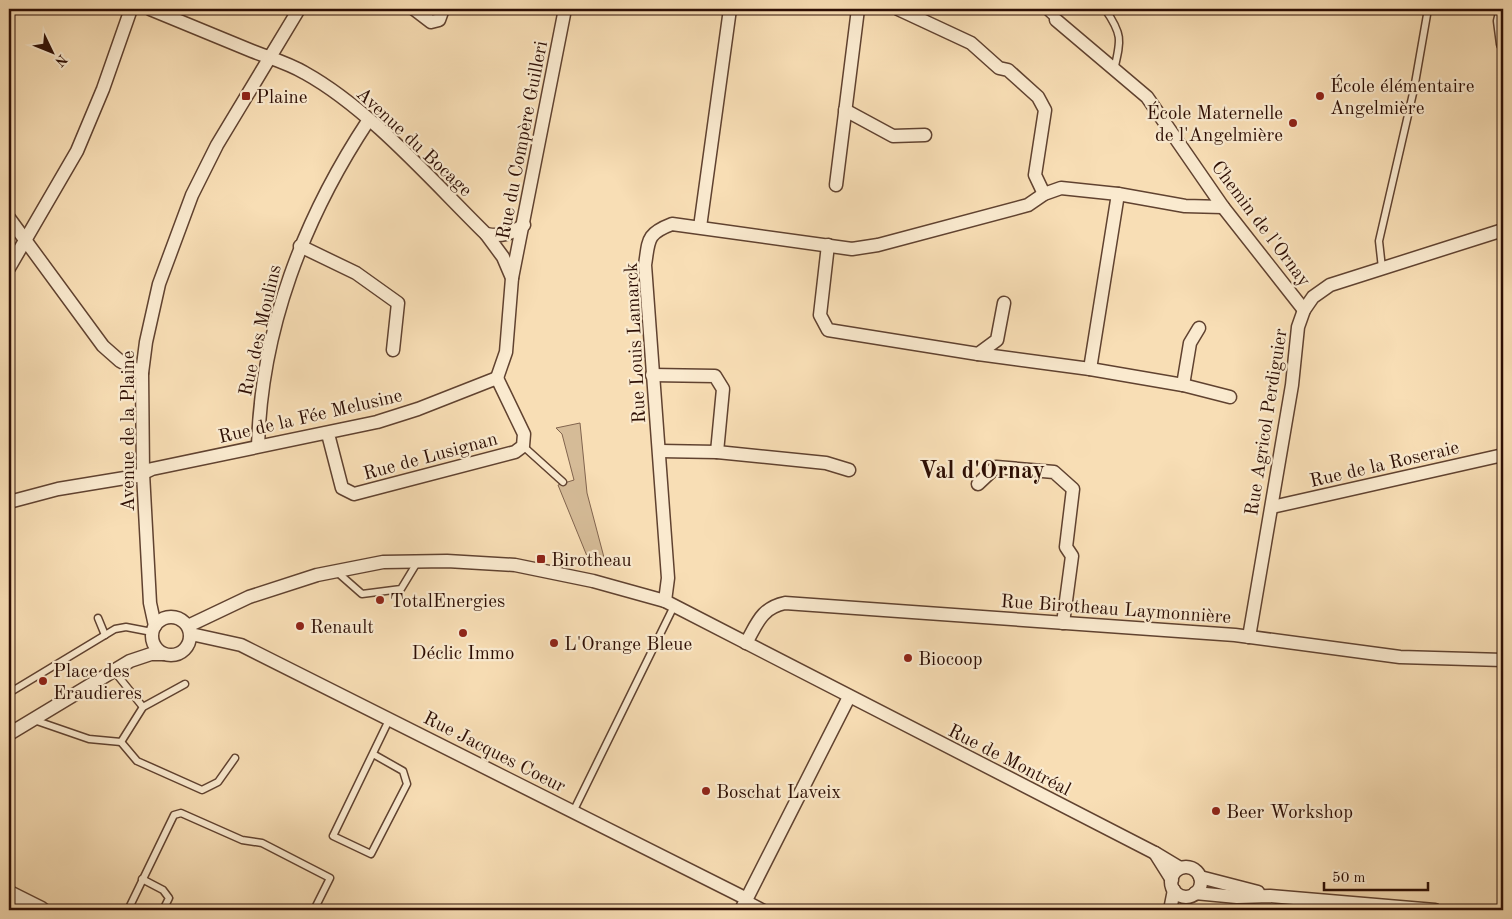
<svg xmlns="http://www.w3.org/2000/svg" width="1512" height="919" viewBox="0 0 1512 919" font-family="'Old Standard TT',serif">
<style>
.green{fill:#d5bb97;stroke:#81644e}
.lines{fill:none;stroke-linecap:round;stroke-linejoin:round}
.service-casing{stroke:#604230;stroke-width:9}
.minor-casing{stroke:#604230;stroke-width:15}
.tertiary-casing{stroke:#604230;stroke-width:19}
.service{stroke:#faeacf;stroke-width:6}
.minor{stroke:#faeacf;stroke-width:12}
.tertiary{stroke:#faeacf;stroke-width:16}
.poi-dot{fill:#8f2418;stroke:#faeacf;stroke-width:2}
.labels{text-anchor:middle;stroke-width:4.5;stroke-linejoin:round;paint-order:stroke}
.poi-label{font-size:19px;fill:#2d0e04;stroke:#faeacf;text-anchor:start}
.street-label{font-size:19px;fill:#2d0e04;stroke:#faeacf}
.district-label{font-size:24px;font-weight:bold;fill:#2d0e04;stroke:#faeacf}
</style>
<rect width="100%" height="100%" fill="#f8deb5"/>
<filter id="stains"><feTurbulence type="fractalNoise" baseFrequency=".004" numOctaves="4"/><feColorMatrix values="0 0 0 0 .2 0 0 0 0 .09 0 0 0 0 .02 0 0 0 .5 -.17"/></filter>
<radialGradient id="worn" r=".72"><stop offset=".6" stop-color="#630" stop-opacity="0"/><stop offset="1" stop-color="#630" stop-opacity=".3"/></radialGradient>
<polygon class="green" points="580,423 587,493 606,565 589,561 558,485 574,480 562,434 556,428"/>
<g class="lines">
<defs>
<g id="service">
<polyline points="1044,9 1056,20"/>
<path d="M1105,9C1123,35 1121,40 1114,70"/>
<polyline points="1382,268 1379,241 1414,89 1428,9"/>
<polyline points="523,446 563,482"/>
<polyline points="337,572 362,594 401,589 418,561"/>
<polyline points="98,618 105,635"/>
<polyline points="114,671 143,707"/>
<polyline points="9,693 115,629 126,627 152,632"/>
<polyline points="34,720 89,739 121,742 143,707 185,684"/>
<polyline points="121,742 137,761 202,790 218,782 235,758"/>
<polyline points="373,754 403,771 407,784 371,854 333,836 389,720"/>
<polyline points="573,812 674,606"/>
<polyline points="142,879 163,890 169,898 163,910"/>
<polyline points="747,899 768,910"/>
<polyline points="128,910 174,815 181,813 242,840 262,843 330,878 314,910"/>
</g>
<g id="minor">
<path d="M150,9C184,23 218,37 252,51C270,58 288,63 305,73C370,109 433,182 486,234"/>
<polyline points="414,9 431,22 439,20 443,9"/>
<polyline points="898,9 971,43 999,68 1008,70 1038,97 1045,110 1035,175 1044,194"/>
<polyline points="1503,9 1500,21 1503,44"/>
<polyline points="1056,20 1147,97 1223,207 1304,310"/>
<polyline points="845,110 893,136 925,135"/>
<polyline points="836,185 858,9"/>
<polyline points="9,218 103,346 120,361 142,373"/>
<polyline points="700,227 730,9"/>
<polyline points="828,245 820,315 828,330 978,354 997,340 1004,303"/>
<polyline points="300,246 356,273 398,303 393,350"/>
<polyline points="9,268 77,151 103,89 131,9"/>
<polyline points="512,278 565,9"/>
<polyline points="978,354 1090,369 1118,194"/>
<polyline points="1090,369 1183,385 1230,397"/>
<polyline points="652,375 715,376 723,389 717,452 660,451"/>
<path d="M497,378L506,352L512,278L503,257L486,234C502,237 511,234 524,225"/>
<polyline points="1183,385 1190,343 1199,328"/>
<path d="M258,446C261,329 304,218 368,121"/>
<polyline points="717,452 826,463 849,470"/>
<polyline points="978,484 996,467 1054,472 1073,489 1066,547 1072,556 1063,623"/>
<polyline points="9,502 58,489 137,476 152,469 377,422 418,409 497,378 524,434 523,446 515,452 354,494 342,488 328,434"/>
<polyline points="1272,507 1503,455"/>
<path d="M665,601L668,578L645,265C649,240 646,234 672,224L852,249L878,245L1028,205L1044,194L1061,188L1118,194L1185,206L1223,207"/>
<circle cx="171" cy="636" r="19"/>
<polyline points="155,626 150,603 143,473 142,373 146,342 159,284 192,195 217,145 299,9"/>
<polyline points="188,626 249,597 317,575 383,562 447,561 515,565 593,581 665,601 1155,853"/>
<polyline points="191,634 241,645 747,899"/>
<polyline points="1249,637 1292,385 1298,327 1304,310 1313,297 1330,285 1503,230"/>
<path d="M746,643C757,624 761,608 785,603L1235,635L1400,657L1503,660"/>
<polyline points="9,734 130,661 151,654 163,654"/>
<circle cx="1186" cy="882" r="15"/>
<polyline points="1200,877 1258,892"/>
<polyline points="1172,880 1155,853 1180,868"/>
<polyline points="1195,893 1237,897 1270,896 1435,910"/>
<polyline points="741,910 849,697"/>
<polyline points="1170,910 1174,890"/>
</g>
<polyline id="tertiary" points="9,894 41,910"/>
</defs>
<use href="#service" class="service-casing"/>
<use href="#minor" class="minor-casing"/>
<use href="#tertiary" class="tertiary-casing"/>
<use href="#service" class="service"/>
<use href="#minor" class="minor"/>
<use href="#tertiary" class="tertiary"/>
</g>
<g class="poi-dot">
<rect x="241" y="91" width="10" height="10" rx="2.5"/>
<circle cx="1320" cy="96" r="5"/>
<circle cx="1293" cy="123" r="5"/>
<rect x="536" y="554" width="10" height="10" rx="2.5"/>
<circle cx="380" cy="600" r="5"/>
<circle cx="300" cy="626" r="5"/>
<circle cx="463" cy="633" r="5"/>
<circle cx="554" cy="643" r="5"/>
<circle cx="908" cy="658" r="5"/>
<circle cx="43" cy="681" r="5"/>
<circle cx="706" cy="791" r="5"/>
<circle cx="1216" cy="811" r="5"/>
</g>
<g class="labels">
<g class="poi-label">
<text x="1330" y="92">École élémentaire<tspan x="1330" dy="22">Angelmière</tspan></text>
<text x="256" y="103">Plaine</text>
<text x="1283" y="119" text-anchor="end">École Maternelle<tspan x="1283" dy="22">de l'Angelmière</tspan></text>
<text x="551" y="566">Birotheau</text>
<text x="390" y="607">TotalEnergies</text>
<text x="310" y="633">Renault</text>
<text x="564" y="650">L'Orange Bleue</text>
<text x="463" y="659" text-anchor="middle">Déclic Immo</text>
<text x="918" y="665">Biocoop</text>
<text x="53" y="677">Place des<tspan x="53" dy="22">Eraudieres</tspan></text>
<text x="716" y="798">Boschat Laveix</text>
<text x="1226" y="818">Beer Workshop</text>
</g>
<g class="street-label">
<text transform="translate(521 140) rotate(-79)" y="7">Rue du Compère Guilleri</text>
<text transform="translate(415 141) rotate(43)" y="7">Avenue du Bocage</text>
<text transform="translate(1262 223) rotate(53)" y="7">Chemin de l'Ornay</text>
<text transform="translate(259 330) rotate(-77)" y="7">Rue des Moulins</text>
<text transform="translate(634 343) rotate(-93)" y="7">Rue Louis Lamarck</text>
<text transform="translate(310 415) rotate(-13)" y="7">Rue de la Fée Melusine</text>
<text transform="translate(1265 422) rotate(-81)" y="7">Rue Agricol Perdiguier</text>
<text transform="translate(127 431) rotate(-90)" y="7">Avenue de la Plaine</text>
<text transform="translate(430 455) rotate(-15)" y="7">Rue de Lusignan</text>
<text transform="translate(1384 463) rotate(-13)" y="7">Rue de la Roseraie</text>
<text transform="translate(1116 608) rotate(4)" y="7">Rue Birotheau Laymonnière</text>
<text transform="translate(495 751) rotate(27)" y="7">Rue Jacques Coeur</text>
<text transform="translate(1010 759) rotate(27)" y="7">Rue de Montréal</text>
</g>
<g class="district-label">
<text x="982" y="478">Val d'Ornay</text>
</g>
</g>
<rect width="1512" height="919" fill="none" stroke="#f8deb5" stroke-width="30"/>
<rect x="10" y="10" width="1492" height="899" fill="none" stroke="#2d0e04" stroke-width="2.5"/>
<rect x="15" y="15" width="1482" height="889" fill="none" stroke="#2d0e04"/>
<g transform="translate(52 52) rotate(133)" stroke="#faeacf" stroke-width="4" paint-order="stroke">
<path d="M0-4L9 19L0 12L-9 19Z" fill="#2d0e04"/>
<text y="-8" font-size="14" font-weight="bold" text-anchor="middle" fill="#2d0e04">N</text>
</g>
<path d="M1324 882v8h104v-8" fill="none" stroke="#2d0e04" stroke-width="2.5"/>
<text x="1332" y="882" font-size="15" fill="#2d0e04" stroke="#faeacf" stroke-width="4" paint-order="stroke">50 m</text>
<rect width="100%" height="100%" filter="url(#stains)"/>
<rect width="100%" height="100%" fill="url(#worn)"/>
</svg>
